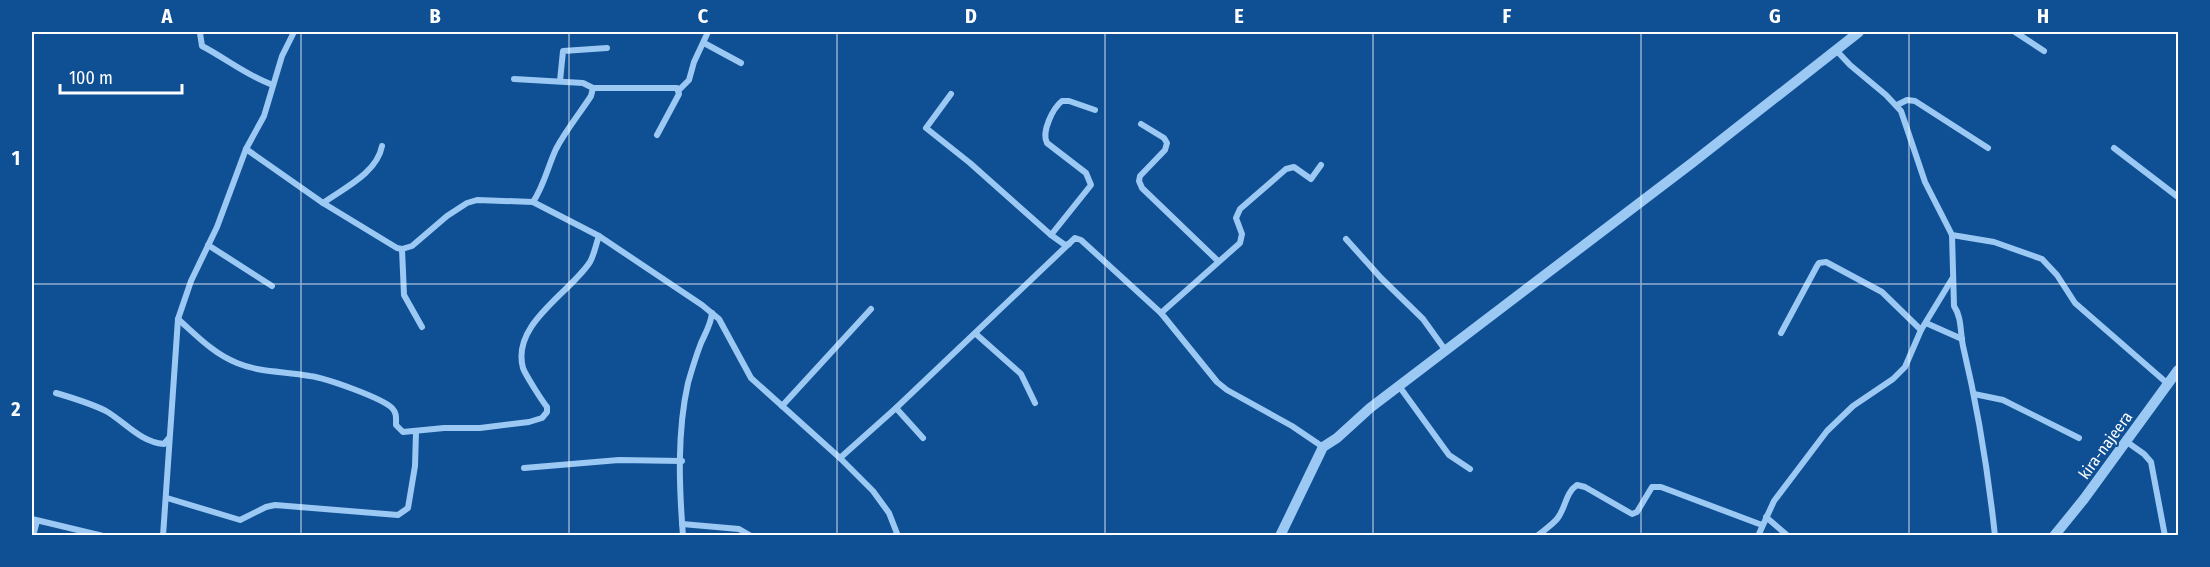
<svg xmlns="http://www.w3.org/2000/svg" width="2210" height="567" viewBox="0 0 2210 567" font-family="'Fira Sans Condensed',sans-serif">
<style>
.lines{fill:none;stroke-linecap:round;stroke-linejoin:round}
.minor{stroke:#9cc8f4;stroke-width:6}
.tertiary{stroke:#9cc8f4;stroke-width:10}
.grid{fill:none;stroke:#fff;stroke-width:1.5;stroke-opacity:0.55}
.labels{text-anchor:middle;stroke-width:4.5;stroke-linejoin:round;paint-order:stroke}
.street-label{font-size:16px;fill:#fff;stroke:#0f4f94}
.neatline{fill:none;stroke:#fff;stroke-width:2}
.grid-label{font-size:20px;text-anchor:middle;font-weight:bold;fill:#fff}
</style>
<rect width="100%" height="100%" fill="#0f4f94"/>
<g class="lines">
<g class="minor">
<polyline points="2015,32 2044,51"/>
<path d="M200,33L202,46C227,59 247,76 273,85"/>
<polyline points="704,43 741,63"/>
<path d="M1836,50L1850,65L1886,95L1901,111L1925,182L1952,235L1954,306C1962,318 1960,332 1963,346C1978,409 1988,471 1995,536"/>
<path d="M514,79L583,83L593,88L591,96C580,113 566,130 556,149C548,166 544,186 533,202"/>
<polyline points="560,81 563,51 607,48"/>
<polyline points="593,88 677,88 679,94 657,135"/>
<polyline points="679,90 689,80 694,62 708,32"/>
<polyline points="951,94 926,128 970,163 1051,235 1065,245 1069,244"/>
<polyline points="1897,105 1907,100 1915,101 1988,148"/>
<polyline points="1141,124 1164,138 1167,143 1165,150 1140,176 1139,181 1142,188 1218,261"/>
<polyline points="2114,148 2178,197"/>
<polyline points="246,149 323,203 397,248 402,249 412,246 447,216 467,203 477,200 533,202 599,236 702,305 719,319 751,378 840,458 873,491 889,513 898,536"/>
<path d="M323,203C344,188 377,173 382,146"/>
<path d="M1051,235L1091,185L1086,173L1047,143C1041,132 1053,108 1062,101H1069L1095,110"/>
<polyline points="1952,235 1994,242 2042,259 2057,275 2075,303 2168,384"/>
<polyline points="1346,239 1381,278 1423,319 1446,351"/>
<polyline points="208,245 272,286"/>
<polyline points="402,249 404,295 422,327"/>
<polyline points="1161,313 1240,243 1242,234 1236,218 1240,209 1286,169 1294,167 1311,179 1321,165"/>
<path d="M178,319C197,336 214,354 237,363C261,373 285,371 310,376C326,378 382,398 392,408C397,413 396,418 396,425L403,432L444,428H480L529,422L542,418L547,412V407C542,401 525,374 523,368C511,324 570,293 590,262C594,255 596,244 599,236"/>
<polyline points="1926,323 1962,339"/>
<polyline points="1781,333 1817,266 1819,263 1826,262 1882,292 1921,330"/>
<polyline points="976,334 1021,374 1035,403"/>
<polyline points="1399,386 1449,455 1470,469"/>
<path d="M56,393C73,398 90,403 106,411C125,422 140,442 164,444L169,438"/>
<polyline points="1974,394 2003,400 2079,438"/>
<polyline points="782,406 871,309"/>
<polyline points="896,408 923,438"/>
<polyline points="2127,442 2144,454 2151,462 2165,536"/>
<polyline points="840,458 896,408 1075,238 1081,240 1161,313 1217,382 1227,390 1292,426 1323,447"/>
<polyline points="524,468 619,460 682,461"/>
<polyline points="167,498 240,520 266,507 275,505 398,515 408,508 415,466 416,432"/>
<polyline points="1766,517 1788,536"/>
<polyline points="32,519 103,536"/>
<polyline points="682,524 739,529 751,536"/>
<polyline points="33,536 37,521"/>
<polyline points="163,536 178,319 191,281 217,227 246,149 264,116 282,56 294,32"/>
<path d="M683,536C679,485 677,432 688,383C692,369 696,356 701,343C706,332 711,324 712,313"/>
<path d="M1537,536C1544,530 1552,525 1557,519C1566,508 1565,493 1577,485L1585,487L1632,514L1637,512L1652,487H1661L1762,525"/>
<polyline points="1758,536 1774,501 1827,431 1853,406 1893,379 1905,367 1921,330 1952,279"/>
</g>
<g class="tertiary">
<polyline points="1280,536 1323,447 1337,438 1370,408 1692,163 1859,32"/>
<polyline points="2054,536 2084,499 2178,370"/>
</g>
</g>
<path class="grid" d="M301,32V536M569,32V536M837,32V536M1105,32V536M1373,32V536M1641,32V536M1909,32V536M32,284H2178"/>
<g class="labels">
<g class="street-label">
<text transform="translate(2105 445) rotate(-54)" y="6">kira-najeera</text>
</g>
</g>
<rect width="2210" height="567" fill="none" stroke="#0f4f94" stroke-width="66"/>
<path d="M60 84v9h122v-9" fill="none" stroke="#ffffff" stroke-width="3"/>
<text x="69" y="84" font-size="18" fill="#ffffff" stroke="#0f4f94" stroke-width="4.5" paint-order="stroke">100 m</text>
<rect x="33" y="33" width="2144" height="501" class="neatline"/>
<g class="grid-label">
<text x="167" y="23">A</text>
<text x="435" y="23">B</text>
<text x="703" y="23">C</text>
<text x="971" y="23">D</text>
<text x="1239" y="23">E</text>
<text x="1507" y="23">F</text>
<text x="1775" y="23">G</text>
<text x="2043" y="23">H</text>
<text x="16" y="165">1</text>
<text x="16" y="416">2</text>
</g>
</svg>
